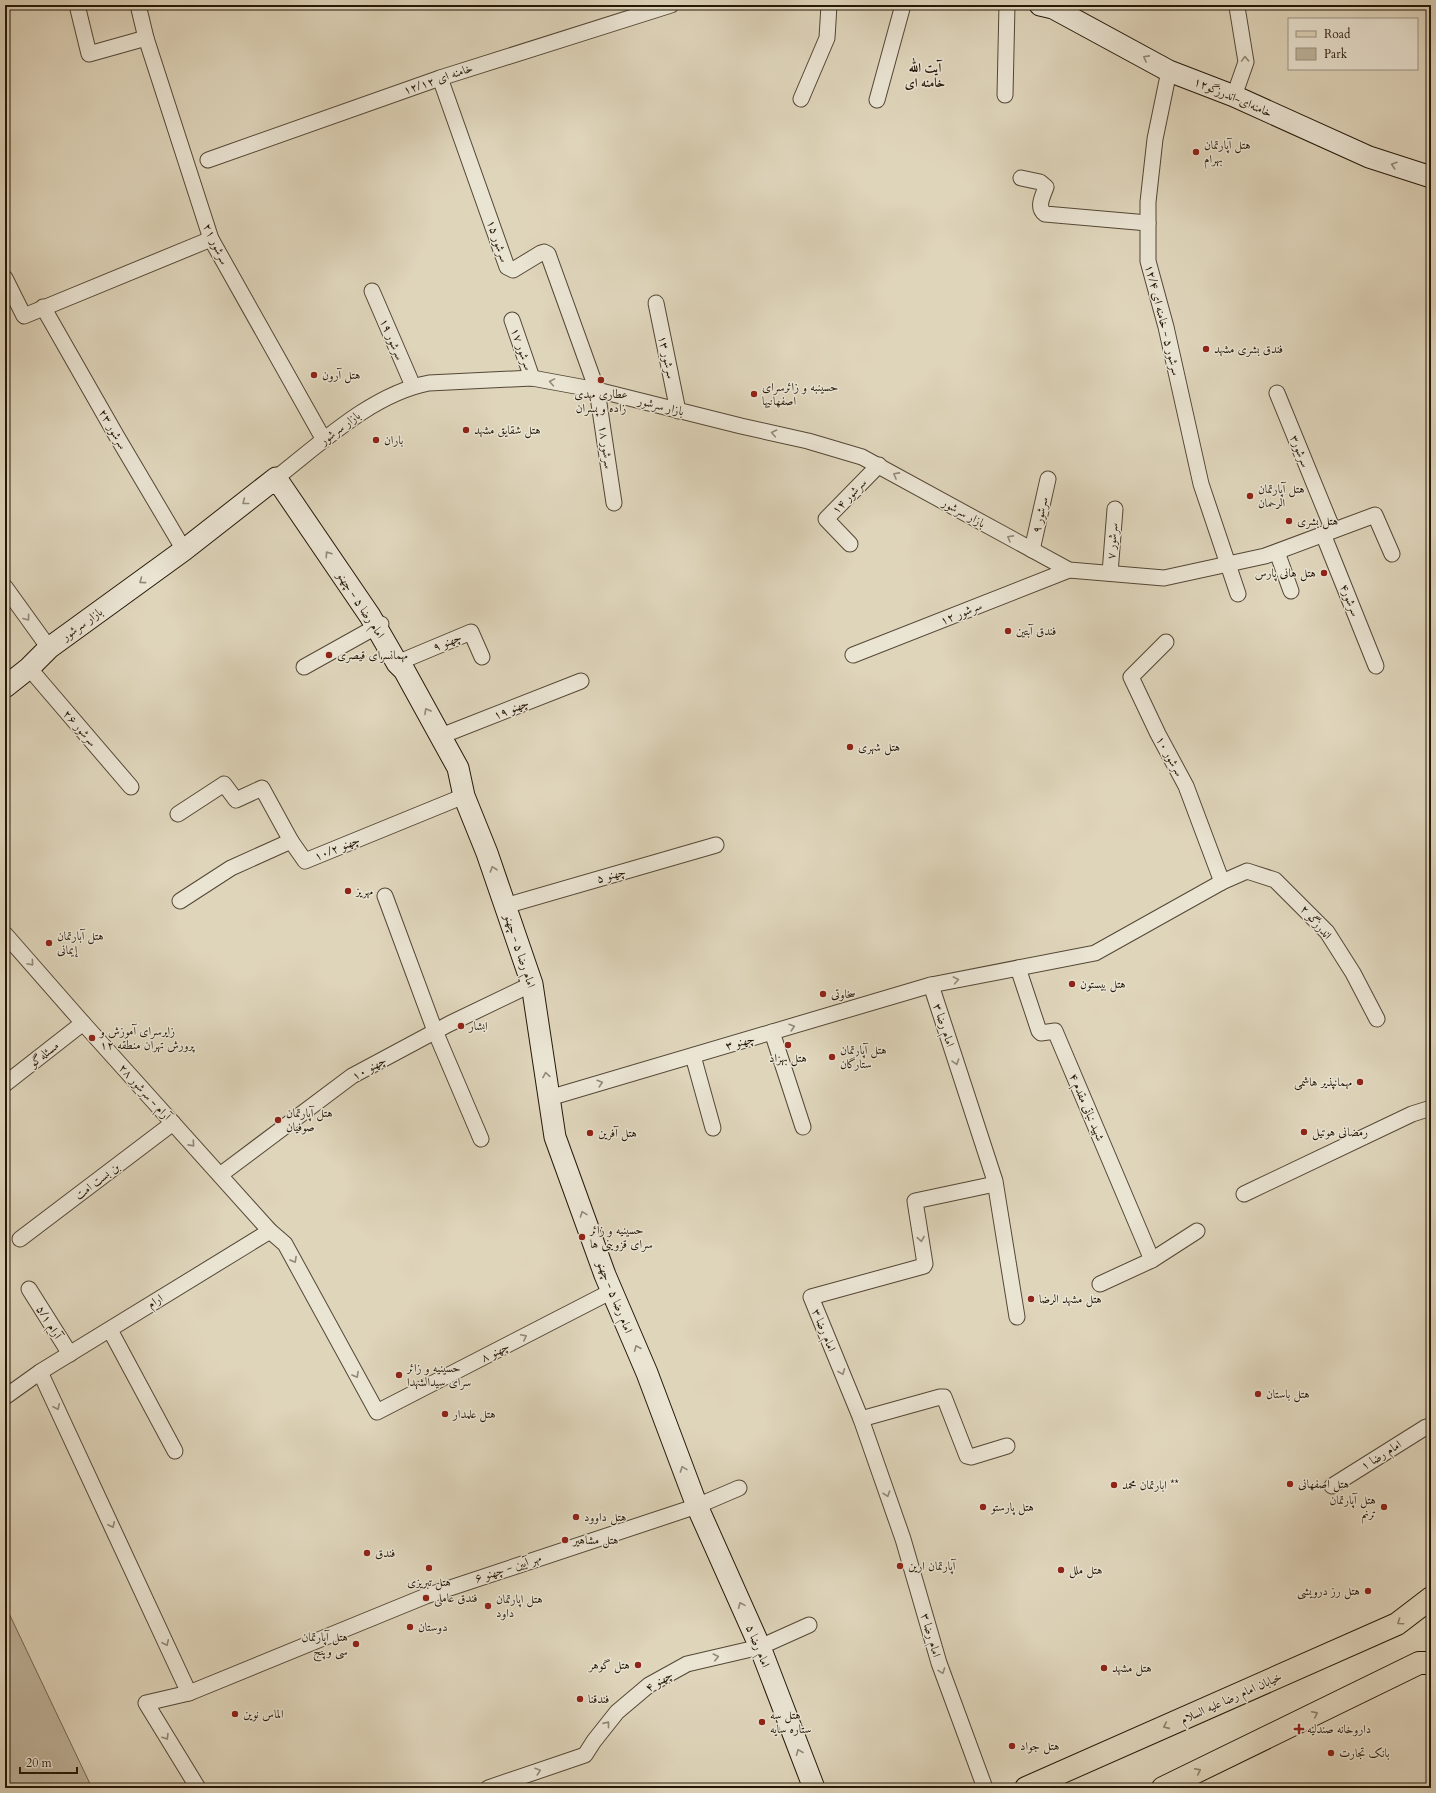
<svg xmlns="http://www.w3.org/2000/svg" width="1436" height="1793" viewBox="0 0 1436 1793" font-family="Cardo,Amiri,serif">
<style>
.green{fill:#bfb59d;stroke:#726652}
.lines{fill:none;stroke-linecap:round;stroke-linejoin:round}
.street-casing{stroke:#544735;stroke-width:17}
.secondary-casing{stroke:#251808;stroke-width:23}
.primary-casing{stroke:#251808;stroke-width:24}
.street{stroke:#eae4d3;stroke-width:15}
.secondary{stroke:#eae4d3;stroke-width:21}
.primary{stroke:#dfd5bb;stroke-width:22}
.oneway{stroke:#918878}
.oneway2{stroke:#8b806a}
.poi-dot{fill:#8f2418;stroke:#eae4d3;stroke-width:1.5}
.labels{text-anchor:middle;stroke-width:3;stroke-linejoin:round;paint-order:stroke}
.street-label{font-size:12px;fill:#251808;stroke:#eae4d3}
.poi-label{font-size:12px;fill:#251808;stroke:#eae4d3;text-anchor:start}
.neighbourhood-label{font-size:13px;font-weight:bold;fill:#251808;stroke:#eae4d3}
</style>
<rect width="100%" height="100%" fill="#dfd5bb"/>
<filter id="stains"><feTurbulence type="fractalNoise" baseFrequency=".005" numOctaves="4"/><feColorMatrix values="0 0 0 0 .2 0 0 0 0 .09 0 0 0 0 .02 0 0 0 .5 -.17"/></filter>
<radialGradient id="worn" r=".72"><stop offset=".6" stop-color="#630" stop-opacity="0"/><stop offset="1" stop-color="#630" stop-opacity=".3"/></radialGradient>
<polygon class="green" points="5,1605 92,1788 5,1788"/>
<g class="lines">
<defs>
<g id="street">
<polyline points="77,5 89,54 146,38"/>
<polyline points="139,9 146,38 211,239 324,440"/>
<polyline points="1169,71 1155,139 1148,202 1148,261 1166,327 1201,484 1238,594"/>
<polyline points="440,78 507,267 513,270 541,253 544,252 548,254 597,390 614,503"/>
<polyline points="1005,95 1007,5"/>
<polyline points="1234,96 1246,62 1237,7 1238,5"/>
<polyline points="801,99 827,38 829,5"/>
<polyline points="877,100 903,5"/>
<polyline points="208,160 440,78 671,5"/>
<path d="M1021,178L1040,182L1046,187C1043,196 1036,207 1045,214L1148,223"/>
<polyline points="5,278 24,316 211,239"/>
<polyline points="372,291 413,386"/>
<polyline points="656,303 678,411"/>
<polyline points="43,307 116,435 184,550"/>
<polyline points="512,320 532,378"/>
<polyline points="1277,393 1333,530"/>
<path d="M276,478C321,443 372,394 429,383L532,378L597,390L741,426L808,441L862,457L1069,570L1164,578L1265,556L1375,515L1392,554"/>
<polyline points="1323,534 1376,666"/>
<polyline points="850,544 826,519 879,465"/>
<polyline points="1032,550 1048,479"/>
<polyline points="1277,552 1291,591"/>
<polyline points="1110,573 1115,509"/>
<polyline points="5,587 49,648"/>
<polyline points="1166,642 1131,677 1158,734 1186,786 1222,882"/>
<polyline points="853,655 1069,570"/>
<polyline points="397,663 471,632 482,657"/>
<polyline points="304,667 381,624"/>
<polyline points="29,668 131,787"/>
<polyline points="441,736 581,681"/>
<polyline points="178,814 224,784 236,800 262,788 291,841"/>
<polyline points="385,896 435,1031 481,1139"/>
<polyline points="180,901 231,868 291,841 305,861 464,796"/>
<polyline points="505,906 716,845"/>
<polyline points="5,934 83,1023 270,1231 285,1244 377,1412 612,1291"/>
<polyline points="1018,968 1039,1031 1041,1033 1055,1031 1152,1260"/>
<polyline points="931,985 995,1181 1017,1317"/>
<polyline points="772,1032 803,1127"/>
<polyline points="693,1056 713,1128"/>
<polyline points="5,1084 83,1023"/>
<polyline points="549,1098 931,985 1095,953 1222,882 1247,871 1275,880 1327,932 1353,973 1377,1019"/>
<polyline points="220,1175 352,1076 449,1024 532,984"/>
<polyline points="1244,1194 1412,1114 1431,1108"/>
<polyline points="20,1239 173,1123"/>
<polyline points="1100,1284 1152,1260 1197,1231"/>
<polyline points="29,1289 70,1354"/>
<polyline points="110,1330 175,1451"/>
<polyline points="40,1372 189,1693"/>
<polyline points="5,1397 40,1372 270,1231"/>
<polyline points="861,1419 940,1397 944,1397 967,1456 971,1457 1007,1446"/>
<polyline points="1332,1486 1426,1427 1431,1426"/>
<polyline points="198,1788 146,1703 189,1693 426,1596 697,1506 739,1488"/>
<polyline points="488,1788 585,1755 594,1741 617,1712 649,1685 687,1664 760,1647 809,1625"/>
<polyline points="985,1788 939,1663 903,1539 861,1419 811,1297 924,1266 925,1264 915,1201 995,1184"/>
</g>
<g id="secondary">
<polyline points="1040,5 1053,8 1169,71 1234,96 1369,157 1431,177"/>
<polyline points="5,687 29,668 49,648 184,550 276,478 370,616 397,663 404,670 458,768 464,796 487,853 532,984 555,1137 605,1275 647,1373 697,1506 760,1647 814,1788"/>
</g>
<g id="primary">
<polyline points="1026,1788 1397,1624 1431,1598"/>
<polyline points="1163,1788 1419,1663 1431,1663"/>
</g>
</defs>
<use href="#street" class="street-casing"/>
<use href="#secondary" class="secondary-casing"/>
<use href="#primary" class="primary-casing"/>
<use href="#street" class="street"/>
<use href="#secondary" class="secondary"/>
<use href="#primary" class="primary"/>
</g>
<defs><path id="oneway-chevron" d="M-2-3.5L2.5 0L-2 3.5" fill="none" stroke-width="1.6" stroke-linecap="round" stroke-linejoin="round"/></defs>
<g class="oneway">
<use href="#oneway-chevron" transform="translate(1146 58) rotate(-152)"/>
<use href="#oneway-chevron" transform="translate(1245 59) rotate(-92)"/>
<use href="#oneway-chevron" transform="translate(1394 165) rotate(-162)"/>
<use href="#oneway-chevron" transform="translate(552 382) rotate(-170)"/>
<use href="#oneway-chevron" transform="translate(774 433) rotate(-168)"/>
<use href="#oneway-chevron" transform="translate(896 475) rotate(-151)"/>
<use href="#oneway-chevron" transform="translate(245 502) rotate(142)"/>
<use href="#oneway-chevron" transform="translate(1010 538) rotate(-151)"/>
<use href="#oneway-chevron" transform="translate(328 554) rotate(-124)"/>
<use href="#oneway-chevron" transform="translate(142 581) rotate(144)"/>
<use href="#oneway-chevron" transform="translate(27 618) rotate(54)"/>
<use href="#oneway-chevron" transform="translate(427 711) rotate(-119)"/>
<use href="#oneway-chevron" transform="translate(493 869) rotate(-109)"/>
<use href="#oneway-chevron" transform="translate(31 963) rotate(49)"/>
<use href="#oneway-chevron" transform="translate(956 980) rotate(-11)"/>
<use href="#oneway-chevron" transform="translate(792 1027) rotate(-17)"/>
<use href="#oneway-chevron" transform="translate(956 1062) rotate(72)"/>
<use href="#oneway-chevron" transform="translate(546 1075) rotate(-99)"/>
<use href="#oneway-chevron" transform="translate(600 1083) rotate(-17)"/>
<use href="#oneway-chevron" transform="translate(192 1144) rotate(48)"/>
<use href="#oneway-chevron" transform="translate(583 1214) rotate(-110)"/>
<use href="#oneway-chevron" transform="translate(921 1239) rotate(80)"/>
<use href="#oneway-chevron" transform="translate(294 1260) rotate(61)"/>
<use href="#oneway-chevron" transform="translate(524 1337) rotate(-27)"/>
<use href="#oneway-chevron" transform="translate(637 1348) rotate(-113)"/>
<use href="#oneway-chevron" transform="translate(842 1372) rotate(68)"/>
<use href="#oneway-chevron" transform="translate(356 1375) rotate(61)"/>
<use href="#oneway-chevron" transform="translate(57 1407) rotate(65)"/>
<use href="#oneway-chevron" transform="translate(683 1469) rotate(-110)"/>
<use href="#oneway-chevron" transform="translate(887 1494) rotate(71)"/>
<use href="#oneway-chevron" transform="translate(112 1525) rotate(65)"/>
<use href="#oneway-chevron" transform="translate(741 1605) rotate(-114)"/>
<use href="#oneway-chevron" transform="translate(166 1643) rotate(65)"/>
<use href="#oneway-chevron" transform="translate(716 1657) rotate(-13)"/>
<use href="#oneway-chevron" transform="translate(942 1671) rotate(70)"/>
<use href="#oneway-chevron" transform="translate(607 1724) rotate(-51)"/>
<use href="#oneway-chevron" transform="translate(166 1737) rotate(58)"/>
<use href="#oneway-chevron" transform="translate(799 1752) rotate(-112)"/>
<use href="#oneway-chevron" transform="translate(538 1771) rotate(-19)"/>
</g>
<g class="oneway2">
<use href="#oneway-chevron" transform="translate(1400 1622) rotate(145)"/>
<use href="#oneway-chevron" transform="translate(1315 1714) rotate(-26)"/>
<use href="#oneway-chevron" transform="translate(1166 1726) rotate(156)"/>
<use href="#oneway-chevron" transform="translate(1198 1771) rotate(-26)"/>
</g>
<g class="poi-dot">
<circle cx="1196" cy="152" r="4"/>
<circle cx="1206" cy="349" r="4"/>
<circle cx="314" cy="375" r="4"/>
<circle cx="601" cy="380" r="4"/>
<circle cx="754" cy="394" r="4"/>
<circle cx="466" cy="430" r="4"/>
<circle cx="376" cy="440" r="4"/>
<circle cx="1250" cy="496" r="4"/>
<circle cx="1289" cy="521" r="4"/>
<circle cx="1324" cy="573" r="4"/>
<circle cx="1008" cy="631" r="4"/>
<circle cx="329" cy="655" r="4"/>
<circle cx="850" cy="747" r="4"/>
<circle cx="348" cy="891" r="4"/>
<circle cx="49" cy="943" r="4"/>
<circle cx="1072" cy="984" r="4"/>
<circle cx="823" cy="994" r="4"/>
<circle cx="461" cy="1026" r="4"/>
<circle cx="92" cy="1038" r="4"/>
<circle cx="788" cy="1045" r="4"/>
<circle cx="832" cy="1057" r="4"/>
<circle cx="1360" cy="1082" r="4"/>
<circle cx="278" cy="1120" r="4"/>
<circle cx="1304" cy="1132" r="4"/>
<circle cx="590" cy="1133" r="4"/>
<circle cx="582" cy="1237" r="4"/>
<circle cx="1031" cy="1299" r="4"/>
<circle cx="399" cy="1375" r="4"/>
<circle cx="1258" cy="1394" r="4"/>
<circle cx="445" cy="1414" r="4"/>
<circle cx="1290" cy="1484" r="4"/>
<circle cx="1114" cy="1485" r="4"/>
<circle cx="983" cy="1507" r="4"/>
<circle cx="1384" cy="1507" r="4"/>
<circle cx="576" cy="1517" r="4"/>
<circle cx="565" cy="1540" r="4"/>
<circle cx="367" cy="1553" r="4"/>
<circle cx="900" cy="1566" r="4"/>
<circle cx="429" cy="1568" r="4"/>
<circle cx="1061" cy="1570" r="4"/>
<circle cx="1368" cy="1591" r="4"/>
<circle cx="426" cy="1598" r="4"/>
<circle cx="488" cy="1606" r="4"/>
<circle cx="410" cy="1627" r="4"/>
<circle cx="356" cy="1644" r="4"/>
<circle cx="638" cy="1665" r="4"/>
<circle cx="1104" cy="1668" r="4"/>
<circle cx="580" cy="1699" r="4"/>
<circle cx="235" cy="1714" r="4"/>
<circle cx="762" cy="1722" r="4"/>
<path d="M1297 1723h4v4h4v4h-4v4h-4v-4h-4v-4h4z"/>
<circle cx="1012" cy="1746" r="4"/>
<circle cx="1331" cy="1753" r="4"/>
</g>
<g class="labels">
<g class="street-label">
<text transform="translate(438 79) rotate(-19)" y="4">خامنه ای ۱۲/۱۲</text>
<text transform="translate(1233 97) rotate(23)" y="4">خامنه‌ای-اندرزگو۱۲</text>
<text transform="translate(498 241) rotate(71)" y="4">سرشور ۱۵</text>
<text transform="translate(216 244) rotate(65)" y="4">سرشور ۲۱</text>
<text transform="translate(1163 320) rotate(76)" y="4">سرشور ۵ - خامنه ای ۱۲/۴</text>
<text transform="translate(392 339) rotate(67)" y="4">سرشور ۱۹</text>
<text transform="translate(522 349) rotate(71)" y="4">سرشور ۱۷</text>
<text transform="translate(667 357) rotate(78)" y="4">سرشور ۱۳</text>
<text transform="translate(661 406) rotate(14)" y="4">بازار سرشور</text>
<text transform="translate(340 428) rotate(-37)" y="4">بازار سرشور</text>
<text transform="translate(113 429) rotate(60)" y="4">سرشور ۲۳</text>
<text transform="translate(606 447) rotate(82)" y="4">سرشور ۱۸</text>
<text transform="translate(1300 451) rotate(68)" y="4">سرشور۳</text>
<text transform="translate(849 496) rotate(-46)" y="4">سرشور ۱۴</text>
<text transform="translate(964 513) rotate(29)" y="4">بازار سرشور</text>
<text transform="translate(1040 515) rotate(-77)" y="4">سرشور ۹</text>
<text transform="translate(1112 541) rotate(-85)" y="4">سرشور ۷</text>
<text transform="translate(1350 600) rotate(68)" y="4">سرشور۴</text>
<text transform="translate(361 605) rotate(57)" y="4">امام رضا ۵ - چهنو</text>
<text transform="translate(961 613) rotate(-22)" y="4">سرشور ۱۲</text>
<text transform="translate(82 624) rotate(-36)" y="4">بازار سرشور</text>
<text transform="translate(447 642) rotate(-22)" y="4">چهنو ۹</text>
<text transform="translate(511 709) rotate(-22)" y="4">چهنو ۱۹</text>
<text transform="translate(80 728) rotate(49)" y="4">سرشور ۲۶</text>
<text transform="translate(1170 756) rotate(61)" y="4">سرشور ۱۰</text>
<text transform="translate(337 848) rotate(-22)" y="4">چهنو ۱۰/۲</text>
<text transform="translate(611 875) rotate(-16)" y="4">چهنو ۵</text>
<text transform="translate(1316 922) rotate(49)" y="4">اندرزگو ۲</text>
<text transform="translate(520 951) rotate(72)" y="4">امام رضا ۵ - چهنو</text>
<text transform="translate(944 1025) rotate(72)" y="4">امام رضا ۳</text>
<text transform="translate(740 1042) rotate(-16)" y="4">چهنو ۳</text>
<text transform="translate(44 1054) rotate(-38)" y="4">مسئله‌گو</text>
<text transform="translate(369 1068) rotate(-29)" y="4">چهنو ۱۰</text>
<text transform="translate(145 1092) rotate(48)" y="4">آرام - سرشور ۲۸</text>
<text transform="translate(1087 1107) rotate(67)" y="4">شهید نباتی مقدم ۴</text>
<text transform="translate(97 1181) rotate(-37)" y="4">بن بست امت</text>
<text transform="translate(615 1297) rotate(68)" y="4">امام رضا ۵ - چهنو</text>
<text transform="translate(155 1301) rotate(-32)" y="4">ارام</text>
<text transform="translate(49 1322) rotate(58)" y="4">آرام ۵/۱</text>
<text transform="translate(824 1330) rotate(68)" y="4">امام رضا ۳</text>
<text transform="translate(495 1352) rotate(-27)" y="4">چهنو ۸</text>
<text transform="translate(1381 1455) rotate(-32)" y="4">امام رضا ۱</text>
<text transform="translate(508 1568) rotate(-18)" y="4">مهر آیین - چهنو ۶</text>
<text transform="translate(931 1635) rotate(74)" y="4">امام رضا ۳</text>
<text transform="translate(758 1646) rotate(68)" y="4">امام رضا ۵</text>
<text transform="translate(659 1681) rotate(-32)" y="4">چهنو ۴</text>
<text transform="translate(1231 1698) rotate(-24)" y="4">خیابان امام رضا علیه السلام</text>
</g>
<g class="poi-label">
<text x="1204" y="149">هتل آپارتمان<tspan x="1204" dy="14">بهرام</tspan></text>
<text x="1214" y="353">فندق بشرى مشهد</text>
<text x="322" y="379">هتل آرون</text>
<text x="762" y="391">حسینبه و زائرسرای<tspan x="762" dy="14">اصفهانیها</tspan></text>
<text x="601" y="398" text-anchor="middle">عطاری مهدی<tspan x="601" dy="14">زاده و پسران</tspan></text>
<text x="474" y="434">هتل شقایق مشهد</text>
<text x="384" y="444">باران</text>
<text x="1258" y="493">هتل آپارتمان<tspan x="1258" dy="14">الرحمان</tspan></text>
<text x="1297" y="525">هتل بشری</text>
<text x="1316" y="577" text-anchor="end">هتل هانی پارس</text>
<text x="1016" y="635">فندق آبتين</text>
<text x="337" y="659">مهمانسرای قیصری</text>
<text x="858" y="751">هتل شهری</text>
<text x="356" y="895">مهریز</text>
<text x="57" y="940">هتل آبارتمان<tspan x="57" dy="14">إیمانی</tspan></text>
<text x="1080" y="988">هتل بیستون</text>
<text x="831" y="998">سخاوتی</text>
<text x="469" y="1030">ابشار</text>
<text x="100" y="1035">زایرسرای آموزش و<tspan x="100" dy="14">پرورش تهران منطقه ۱۲</tspan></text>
<text x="840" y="1054">هتل آپارتمان<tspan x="840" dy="14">ستارگان</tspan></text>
<text x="788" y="1062" text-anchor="middle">هتل بهزاد</text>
<text x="1352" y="1086" text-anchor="end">مهمانپذیر هاشمی</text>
<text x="286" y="1117">هتل آپارتمان<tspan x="286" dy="14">صوفیان</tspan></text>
<text x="1312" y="1136">رمضانی هوتیل</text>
<text x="598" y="1137">هتل آفرین</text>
<text x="590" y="1234">حسینیه و زائر<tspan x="590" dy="14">سرای قزوینی ها</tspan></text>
<text x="1039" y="1303">هتل مشهد الرضا</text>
<text x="407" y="1372">حسینیه و زائر<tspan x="407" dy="14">سرای سیدالشهدا</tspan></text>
<text x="1266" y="1398">هتل باستان</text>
<text x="453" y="1418">هتل علمدار</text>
<text x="1298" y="1488">هتل اصفهانی</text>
<text x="1122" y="1489">ابارتمان محمد **</text>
<text x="1376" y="1504" text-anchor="end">هتل آپارتمان<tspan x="1376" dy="14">ترنم</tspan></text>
<text x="991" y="1511">هتل پارستو</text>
<text x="584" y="1521">هتل داوود</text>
<text x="573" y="1544">هتل مشاهیر</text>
<text x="375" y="1557">فندق</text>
<text x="908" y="1570">آپارتمان ارين</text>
<text x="1069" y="1574">هتل ملل</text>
<text x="429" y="1586" text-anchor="middle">هتل تبریزی</text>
<text x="1360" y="1595" text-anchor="end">هتل رز درویشی</text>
<text x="434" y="1602">فندق عاملى</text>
<text x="496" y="1603">هتل اپارتمان<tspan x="496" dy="14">داود</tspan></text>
<text x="418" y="1631">دوستان</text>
<text x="348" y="1641" text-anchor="end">هتل آپارتمان<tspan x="348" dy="14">سی وپنج</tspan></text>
<text x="630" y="1669" text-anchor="end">هتل گوهر</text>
<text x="1112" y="1672">هتل مشهد</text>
<text x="588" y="1703">فندقنا</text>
<text x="243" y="1718">الماس نوين</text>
<text x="770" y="1719">هتل سه<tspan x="770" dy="14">ستاره سایه</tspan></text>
<text x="1307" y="1733">داروخانه صندلیه</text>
<text x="1020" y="1750">هتل جواد</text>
<text x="1339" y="1757">بانک تجارت</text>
</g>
<g class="neighbourhood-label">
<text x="925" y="72">آیت الله<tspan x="925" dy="15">خامنه ای</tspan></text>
</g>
</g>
<rect width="1436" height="1793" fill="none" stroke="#dfd5bb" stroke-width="20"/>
<rect x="6" y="6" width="1424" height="1781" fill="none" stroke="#251808" stroke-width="2"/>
<rect x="10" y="10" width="1416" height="1773" fill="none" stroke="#251808"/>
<rect x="1288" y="18" width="130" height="52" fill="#eae4d3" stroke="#9b9282"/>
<rect x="1296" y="31" width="20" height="6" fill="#dfd5bb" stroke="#9b9282"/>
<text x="1324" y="38" font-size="12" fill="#251808">Road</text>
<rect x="1296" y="48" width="20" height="12" fill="#bfb59d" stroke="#9b9282"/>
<text x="1324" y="58" font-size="12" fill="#251808">Park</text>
<path d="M20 1767v6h57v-6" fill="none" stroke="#251808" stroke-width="2"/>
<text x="26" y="1767" font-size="12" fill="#251808" stroke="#eae4d3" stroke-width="3" paint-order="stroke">20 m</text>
<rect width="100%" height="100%" filter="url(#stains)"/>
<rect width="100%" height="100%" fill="url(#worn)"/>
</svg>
